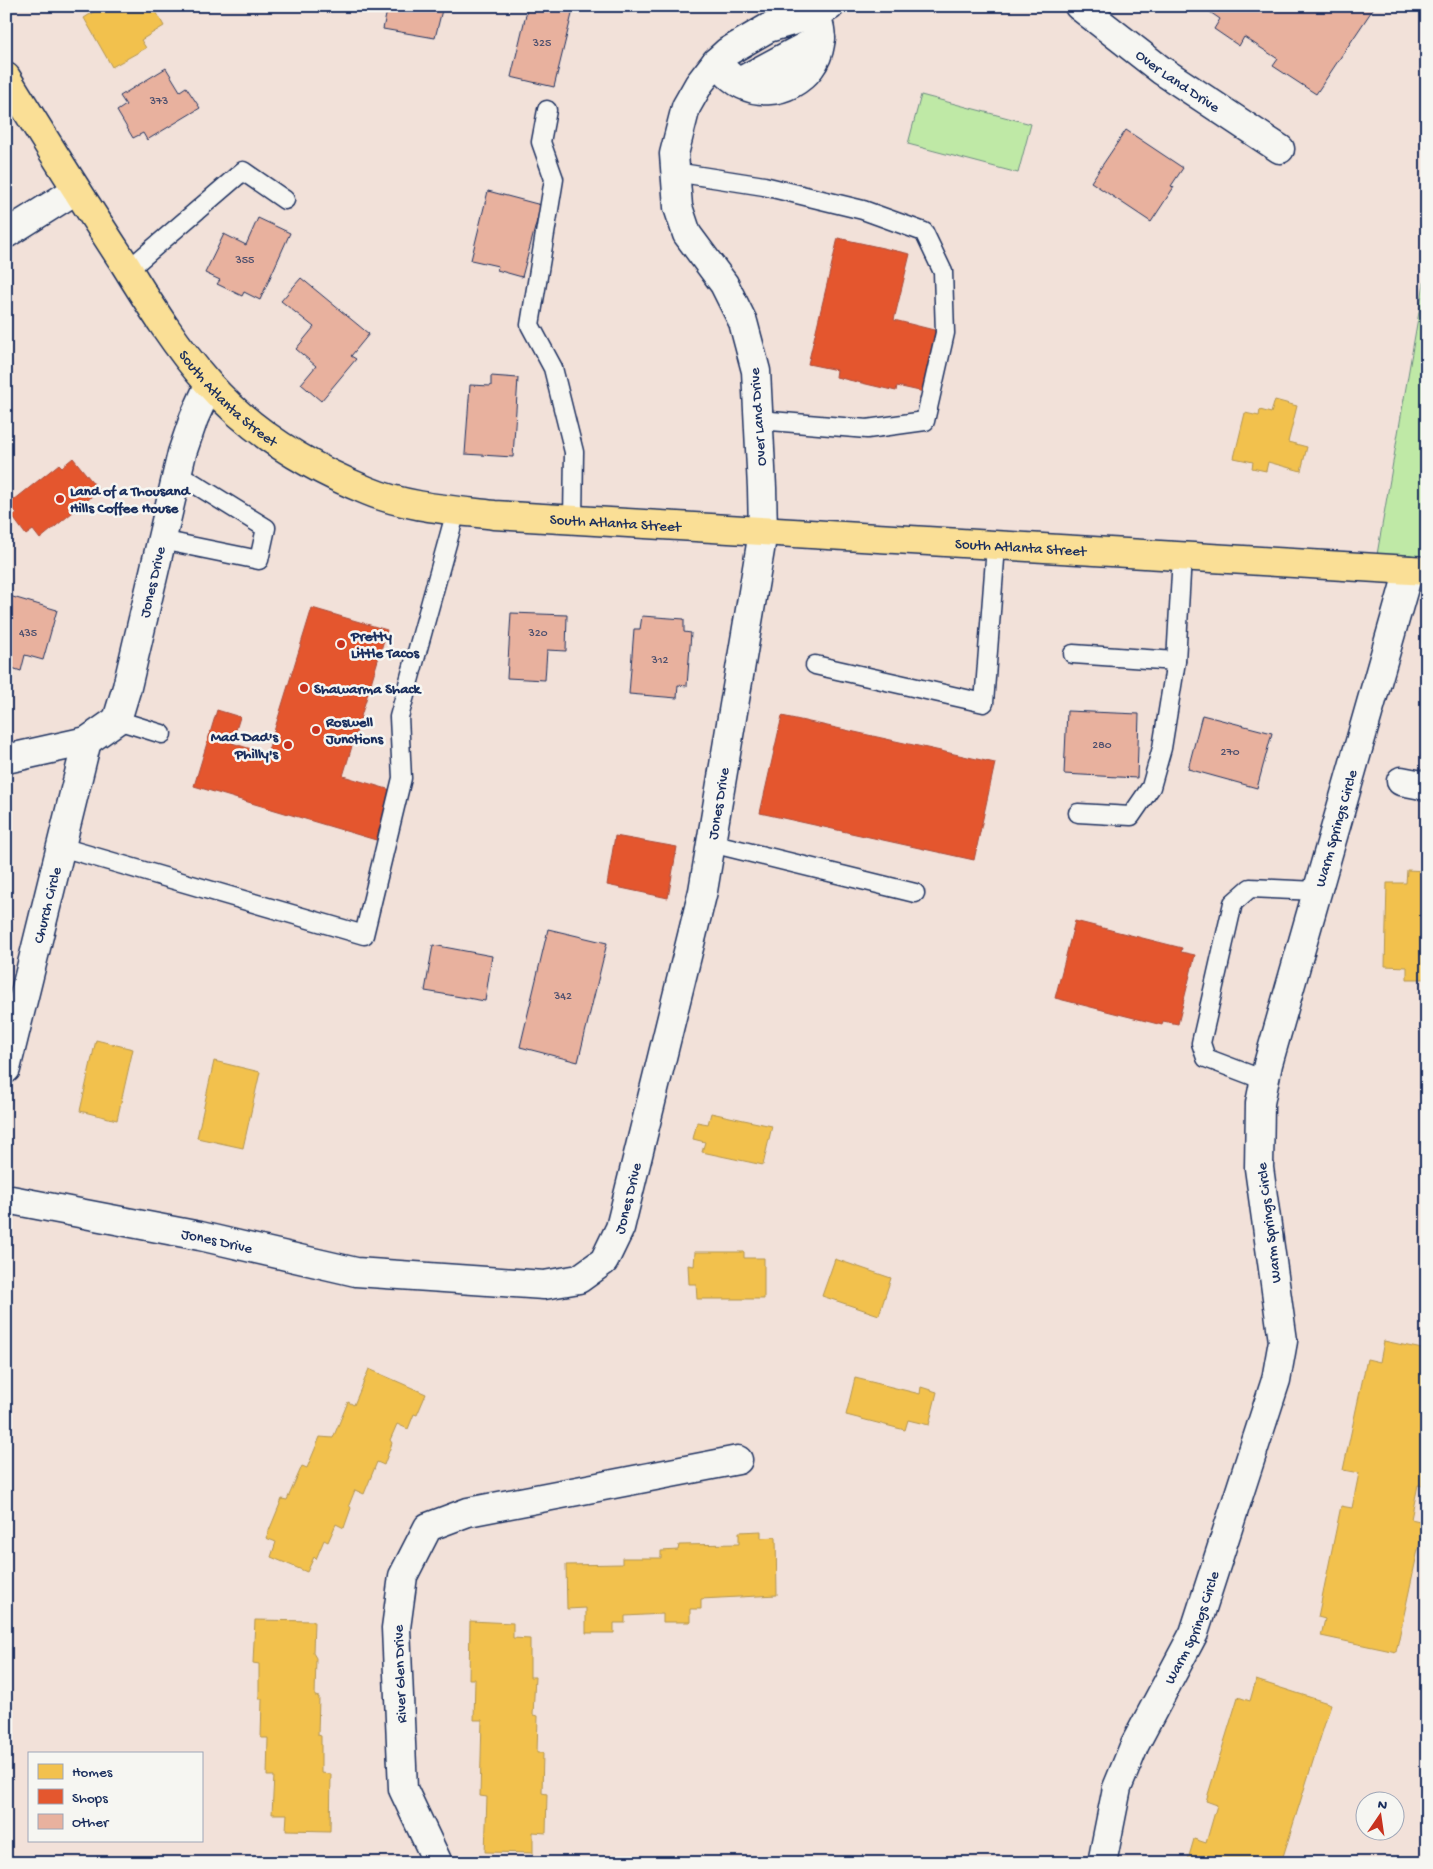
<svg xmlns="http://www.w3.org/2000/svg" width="1433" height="1869" viewBox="0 0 1433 1869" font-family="'Gochi Hand',sans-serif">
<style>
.green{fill:#bfe9a6;stroke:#6d8c82}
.homes{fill:#f2c14e;stroke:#b29553}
.shops{fill:#e4572e;stroke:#a84b3c}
.building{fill:#e8b19e;stroke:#1b2f5e}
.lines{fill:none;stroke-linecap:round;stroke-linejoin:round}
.lane-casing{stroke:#1b2f5e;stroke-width:21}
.street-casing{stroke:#1b2f5e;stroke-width:31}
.primary-casing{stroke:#1b2f5e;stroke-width:31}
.lane{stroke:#f6f6f2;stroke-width:18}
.street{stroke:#f6f6f2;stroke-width:28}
.primary{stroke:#fadf96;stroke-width:28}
.poi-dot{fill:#c8321e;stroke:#f6f6f2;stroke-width:2}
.labels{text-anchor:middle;stroke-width:5;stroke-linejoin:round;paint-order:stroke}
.number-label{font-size:12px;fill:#4e506e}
.street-label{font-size:15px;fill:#1b2f5e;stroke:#f6f6f2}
.poi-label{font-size:15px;font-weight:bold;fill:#1b2f5e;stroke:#f6f6f2;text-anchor:start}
</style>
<rect width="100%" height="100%" fill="#f2e1d9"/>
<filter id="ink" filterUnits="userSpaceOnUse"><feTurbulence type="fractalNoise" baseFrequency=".02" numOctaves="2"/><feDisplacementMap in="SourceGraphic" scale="10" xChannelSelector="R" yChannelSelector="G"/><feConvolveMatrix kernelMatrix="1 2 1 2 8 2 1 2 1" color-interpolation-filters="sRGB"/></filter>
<g filter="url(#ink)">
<g class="green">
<polygon points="921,95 1031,124 1018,173 908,144"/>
<polygon points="1427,266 1427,576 1374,572"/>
</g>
<g class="homes">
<polygon points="103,6 153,6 164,26 141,40 146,48 112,67 84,18"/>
<polygon points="1275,400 1297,406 1288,442 1307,447 1301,471 1268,462 1266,471 1252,468 1253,462 1234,458 1245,413 1259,416 1260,410 1271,413"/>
<polygon points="1407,870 1427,871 1427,979 1407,979 1407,967 1385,966 1387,883 1406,883"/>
<polygon points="96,1040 133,1049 117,1120 80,1111"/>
<polygon points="214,1061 260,1072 243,1148 197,1138"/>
<polygon points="711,1113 772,1126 763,1165 702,1152 705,1142 693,1139 697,1122 708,1124"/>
<polygon points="695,1252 744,1252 744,1258 764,1258 764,1299 697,1299 696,1284 689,1284 688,1265 694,1266"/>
<polygon points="835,1259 891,1278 879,1315 822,1296"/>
<polygon points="1384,1341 1427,1350 1427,1487 1418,1485 1411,1519 1424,1522 1396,1652 1321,1636 1325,1619 1318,1617 1341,1506 1352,1508 1359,1473 1343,1470 1367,1359 1380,1362"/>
<polygon points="369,1369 426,1394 417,1415 414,1414 408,1429 397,1424 390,1440 392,1443 384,1465 377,1462 364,1494 355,1490 349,1505 351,1508 344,1528 336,1524 328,1542 324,1540 316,1559 314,1557 307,1572 271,1557 276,1542 266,1538 282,1499 287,1500 302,1466 307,1468 320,1437 333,1438 348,1402 354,1405"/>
<polygon points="855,1378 920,1394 921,1387 937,1392 929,1425 908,1420 905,1430 846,1415"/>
<polygon points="761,1531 761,1538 776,1537 777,1595 701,1599 701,1609 690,1609 690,1622 663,1622 663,1614 625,1616 625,1623 614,1623 614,1633 586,1633 586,1608 567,1609 566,1565 622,1564 622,1558 661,1558 661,1551 678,1550 679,1545 739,1544 739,1532"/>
<polygon points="255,1620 314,1621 313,1653 316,1658 315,1696 319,1697 318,1735 321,1736 321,1773 331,1774 330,1831 286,1830 287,1814 272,1814 274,1776 267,1776 268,1738 261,1738 262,1699 259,1699 259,1664 253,1663"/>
<polygon points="470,1621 513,1623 513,1638 530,1639 530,1677 535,1677 533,1715 538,1716 537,1753 543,1753 542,1793 547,1794 546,1833 533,1832 533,1853 485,1852 487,1797 480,1796 482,1720 474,1720 475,1679 469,1679"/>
<polygon points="1256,1680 1331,1704 1281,1863 1187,1863 1194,1839 1206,1843 1217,1805 1206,1801 1238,1697 1250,1701"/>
</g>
<g class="shops">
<polygon points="838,238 910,254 894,320 938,331 924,392 897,386 896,391 836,377 837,370 808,364"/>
<polygon points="73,458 98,489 89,499 40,539 33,530 26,535 12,516 17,513 9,504 59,464 62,467"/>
<polygon points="312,608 387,630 343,776 391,790 376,840 194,786 217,710 240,717 232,743 267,754"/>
<polygon points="782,716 995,763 974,860 760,813"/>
<polygon points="615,836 677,847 668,898 607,885"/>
<polygon points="1075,921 1182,948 1181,952 1195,955 1178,1024 1163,1021 1162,1025 1055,998"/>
</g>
<g class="building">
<polygon points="388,6 443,6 435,38 383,29"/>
<polygon points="528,6 574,6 554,87 511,77"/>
<polygon points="1201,6 1375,6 1316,94 1273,66 1278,59 1244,37 1239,46 1214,29 1220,19"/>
<polygon points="166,68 180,91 186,87 200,108 147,140 143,133 133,138 117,111 126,105 120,96"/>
<polygon points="1126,130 1183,168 1171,186 1174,187 1151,222 1091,182"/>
<polygon points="488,191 541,205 522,277 497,270 498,266 471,260"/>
<polygon points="258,218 290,233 260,300 244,292 242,296 217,284 220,280 205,273 224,234 246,245"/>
<polygon points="301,278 369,334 351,356 356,359 321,401 301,384 316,366 296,349 314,327 281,301"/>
<polygon points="491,376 518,378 513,457 465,454 470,385 491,386"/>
<polygon points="6,595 57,610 43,660 25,655 21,671 6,666"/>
<polygon points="511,613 567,615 566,651 547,650 545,680 507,678"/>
<polygon points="642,616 684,619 684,632 691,633 687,686 678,685 677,698 629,694 634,629 640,629"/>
<polygon points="1067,711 1139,714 1137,778 1064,774"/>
<polygon points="1202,715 1272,733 1257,788 1188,769"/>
<polygon points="548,929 607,943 578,1062 520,1047"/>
<polygon points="433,945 492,956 485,1001 425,991"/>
</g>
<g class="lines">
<defs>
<g id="lane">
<polyline points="547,110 541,142 554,179 530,325 553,368 574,452 573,520"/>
<polyline points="675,172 764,186 863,210 924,232 943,272 945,333 925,421 867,429 759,420"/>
<polyline points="128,270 243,171 285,200"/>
<polyline points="161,540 259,560 266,528 177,473"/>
<polyline points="1073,654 1176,661"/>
<polyline points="815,665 984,703 996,546"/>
<polyline points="117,720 162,734"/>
<polyline points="1078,813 1131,816 1151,787 1162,748 1176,661 1182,556"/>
<polyline points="711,843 915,893"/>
<polyline points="61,847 364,935 402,778 399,717 456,511"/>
<polyline points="1264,1080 1206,1058 1201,1043 1233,903 1250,888 1317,891"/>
</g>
<g id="street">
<path id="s1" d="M1079,6L1161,70L1280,149"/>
<path d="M716,62C725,71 732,80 743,85C775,101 815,79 820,44C822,33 819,24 816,14"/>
<polyline points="739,82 821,38"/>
<polyline points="6,234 76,190"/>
<path id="s2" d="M6,759L87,741L117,720L127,687L182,453L194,418L209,385"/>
<polyline points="1401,781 1427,786"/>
<path id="s3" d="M6,1069L87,741"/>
<path id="s4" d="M6,1199L200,1236L356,1272L544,1285L579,1279L604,1261L620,1228L703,891L763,532L762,488L756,371L743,322L724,284L687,234L678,207L674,154L686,107L699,84L716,62L727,52L768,28L816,14L830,6"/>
<polyline points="438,1863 403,1789 396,1628 403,1576 428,1527 468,1512 738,1460"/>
<path id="s5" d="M1102,1863L1117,1788L1135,1744L1194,1633L1276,1380L1283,1341L1259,1168L1260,1103L1268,1064L1409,570"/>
</g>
<g id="primary">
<path id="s6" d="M6,77C45,140 84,202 124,263C150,305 176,347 209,384C251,432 309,467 368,491C406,507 453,510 494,515L1427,571"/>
</g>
</defs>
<use href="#lane" class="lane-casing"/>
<use href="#street" class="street-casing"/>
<use href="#primary" class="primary-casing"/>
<use href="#lane" class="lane"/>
<use href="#street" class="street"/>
<use href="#primary" class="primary"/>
</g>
</g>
<g class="poi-dot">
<circle cx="60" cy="499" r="5"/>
<circle cx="341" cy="644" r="5"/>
<circle cx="304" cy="688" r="5"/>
<circle cx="316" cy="730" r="5"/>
<circle cx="288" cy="745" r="5"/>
</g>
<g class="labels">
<g class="number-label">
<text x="542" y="46">325</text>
<text x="159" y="104">373</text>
<text x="245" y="263">355</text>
<text x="28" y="636">435</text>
<text x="538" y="636">320</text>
<text x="660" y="663">312</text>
<text x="1102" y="748">280</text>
<text x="1230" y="755">270</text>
<text x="563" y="999">342</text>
</g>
<g class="street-label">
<text dy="5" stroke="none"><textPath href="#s1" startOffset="124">Over Land Drive</textPath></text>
<text dy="5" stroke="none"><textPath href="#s6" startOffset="392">South Atlanta Street</textPath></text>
<text transform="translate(757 417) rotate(-94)" y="5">Over Land Drive</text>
<text dy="5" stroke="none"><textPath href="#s6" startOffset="812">South Atlanta Street</textPath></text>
<text dy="5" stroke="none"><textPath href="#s6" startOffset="1218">South Atlanta Street</textPath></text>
<text dy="5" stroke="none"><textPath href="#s2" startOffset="262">Jones Drive</textPath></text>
<text dy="5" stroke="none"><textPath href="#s4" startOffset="1085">Jones Drive</textPath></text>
<text dy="5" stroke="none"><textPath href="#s5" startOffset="1080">Warm Springs Circle</textPath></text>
<text dy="5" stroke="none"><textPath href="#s3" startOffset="169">Church Circle</textPath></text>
<text dy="5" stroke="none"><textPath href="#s4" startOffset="680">Jones Drive</textPath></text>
<text transform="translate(1268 1223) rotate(-97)" y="5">Warm Springs Circle</text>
<text dy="5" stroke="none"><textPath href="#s4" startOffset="215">Jones Drive</textPath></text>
<text dy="5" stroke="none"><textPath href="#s5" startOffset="254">Warm Springs Circle</textPath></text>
<text transform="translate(399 1674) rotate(-92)" y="5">River Glen Drive</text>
</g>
<g class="poi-label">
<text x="70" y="495">Land of a Thousand<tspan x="70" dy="17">Hills Coffee House</tspan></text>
<text x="351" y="640">Pretty<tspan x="351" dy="17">Little Tacos</tspan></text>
<text x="314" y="693">Shawarma Shack</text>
<text x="326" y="726">Roswell<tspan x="326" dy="17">Junctions</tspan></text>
<text x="278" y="741" text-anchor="end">Mad Dad's<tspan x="278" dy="17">Philly's</tspan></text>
</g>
</g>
<rect width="1433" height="1869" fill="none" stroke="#f6f6f2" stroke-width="25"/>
<rect x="12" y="12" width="1408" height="1844" fill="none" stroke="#1b2f5e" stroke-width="2" filter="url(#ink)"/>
<rect x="28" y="1752" width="175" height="90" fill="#f6f6f2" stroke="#9ea6b7"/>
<rect x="38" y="1764" width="25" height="15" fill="#f2c14e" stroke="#9ea6b7"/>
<text x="72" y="1776" font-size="15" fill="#1b2f5e">Homes</text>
<rect x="38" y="1789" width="25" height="15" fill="#e4572e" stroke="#9ea6b7"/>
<text x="72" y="1802" font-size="15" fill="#1b2f5e">Shops</text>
<rect x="38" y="1814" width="25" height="15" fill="#e8b19e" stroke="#9ea6b7"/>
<text x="72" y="1826" font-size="15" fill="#1b2f5e">Other</text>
<g transform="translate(1380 1816) rotate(13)"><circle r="24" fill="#f6f6f2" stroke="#9ea6b7"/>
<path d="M0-4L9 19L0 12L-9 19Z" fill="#c8321e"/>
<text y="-8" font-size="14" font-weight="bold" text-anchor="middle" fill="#1b2f5e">N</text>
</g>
</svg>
